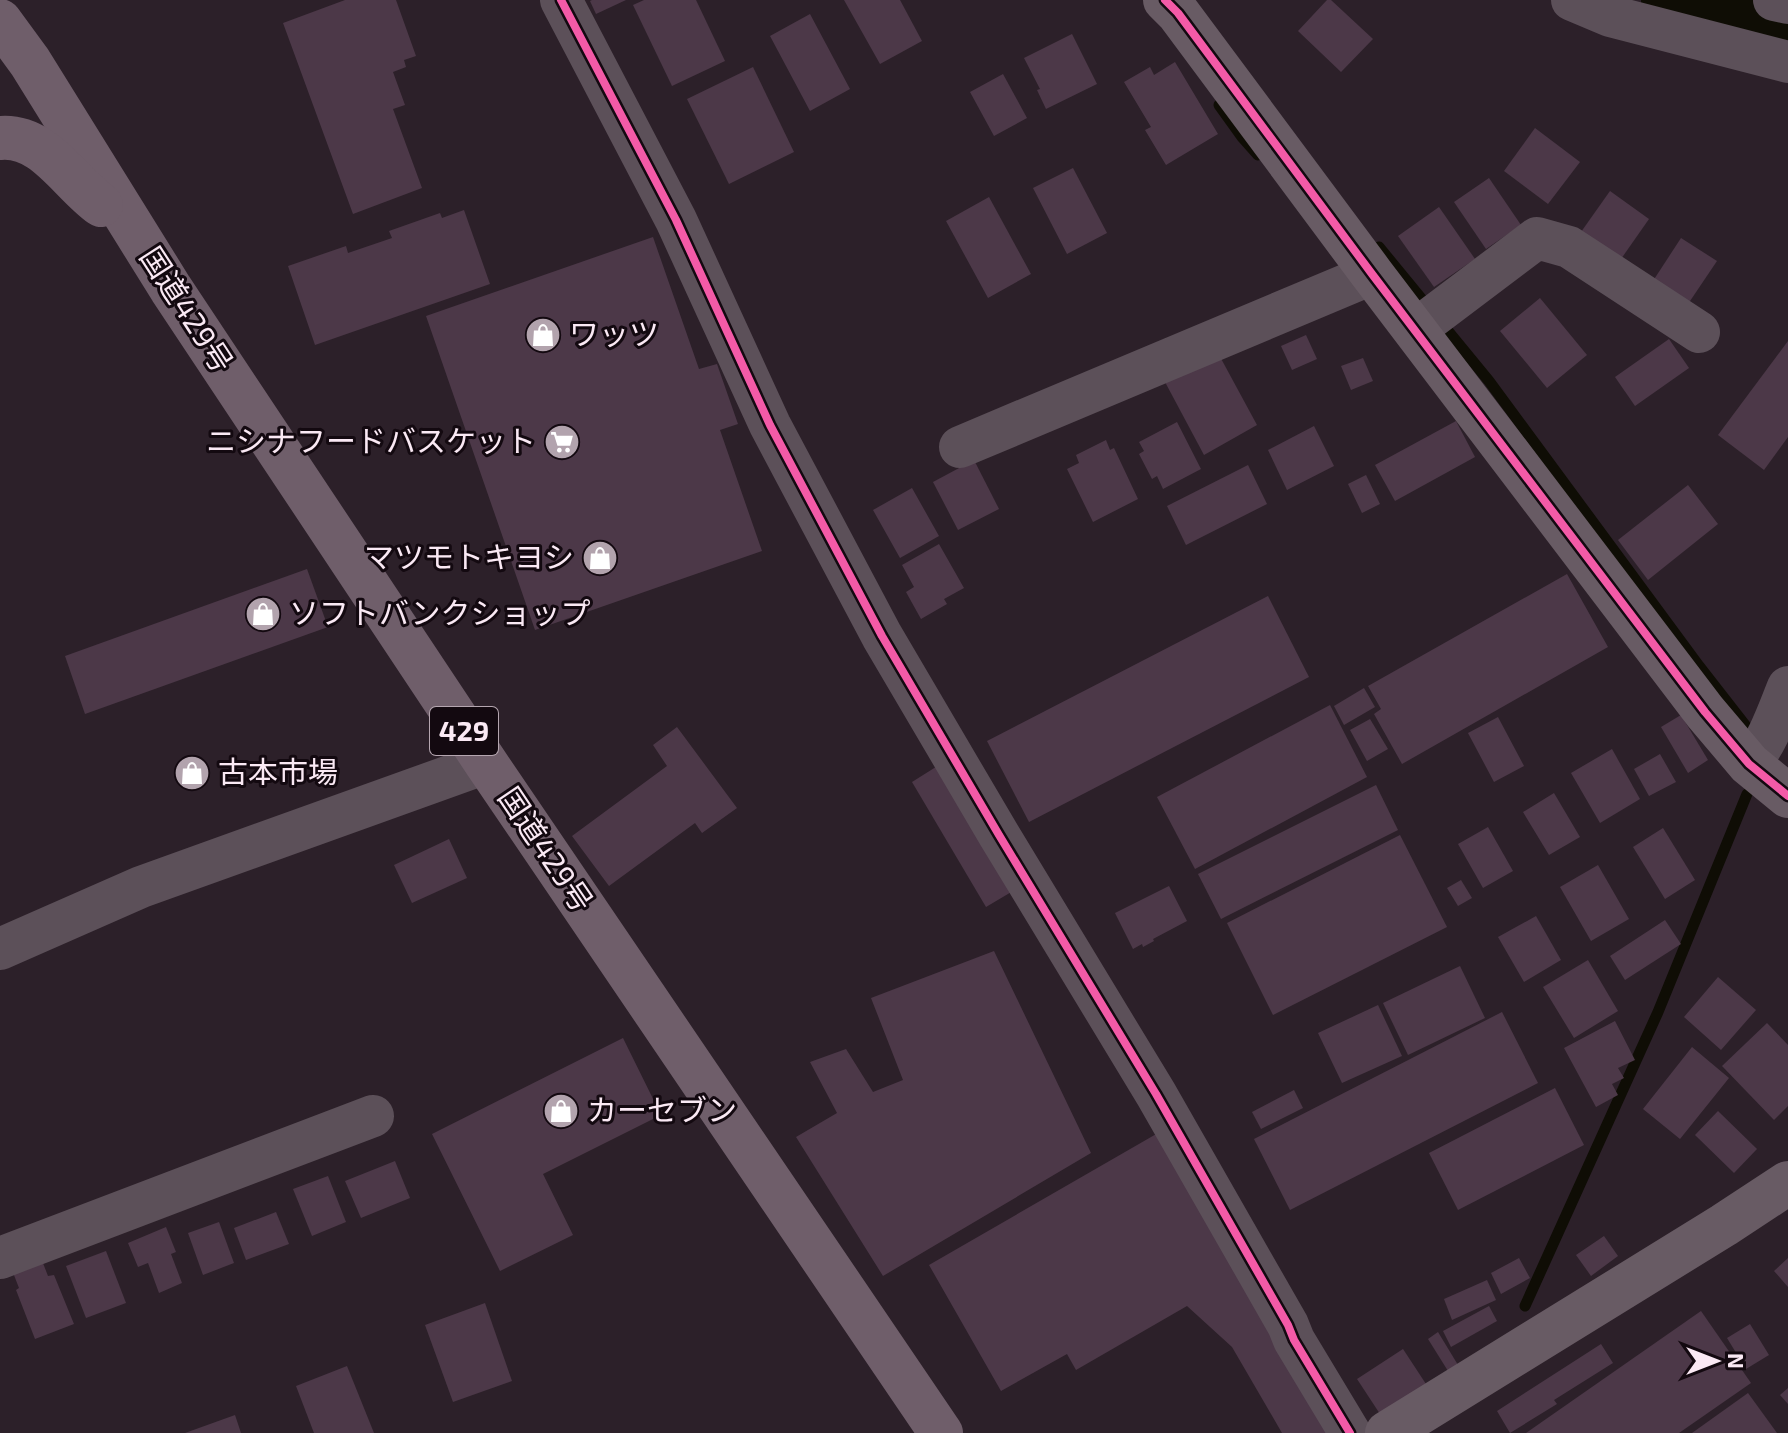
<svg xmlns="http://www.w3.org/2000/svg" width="1788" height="1433" viewBox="0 0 1788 1433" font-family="'Exo 2','Noto Sans JP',sans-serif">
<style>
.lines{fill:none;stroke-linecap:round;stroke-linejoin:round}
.stream{stroke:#0f0d05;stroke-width:11}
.river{stroke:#0f0d05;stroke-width:64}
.building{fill:#4c3848}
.street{stroke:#5c5059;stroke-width:42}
.secondary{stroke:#685b64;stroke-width:44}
.highway{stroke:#6f5e6a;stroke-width:44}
.cycleway-casing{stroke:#130910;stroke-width:13}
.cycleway{stroke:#f35aa7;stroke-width:8}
.labels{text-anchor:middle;stroke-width:6;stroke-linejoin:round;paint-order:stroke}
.shield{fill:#130910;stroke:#b5a6b0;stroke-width:2}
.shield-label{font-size:28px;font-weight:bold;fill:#fae9f4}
.street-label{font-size:30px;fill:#fae9f4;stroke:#130910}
.poi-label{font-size:30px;fill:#fae9f4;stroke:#130910;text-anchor:start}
</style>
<rect width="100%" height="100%" fill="#2c2029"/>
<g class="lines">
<g class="stream">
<polyline points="1219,105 1242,137 1258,155"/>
<polyline points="1379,247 1489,381 1699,666 1752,734"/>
<polyline points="1525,1306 1658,1012 1747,794"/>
</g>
<polyline class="river" points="1673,0 1778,30 1788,31"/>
</g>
<g class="building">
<polygon points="345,0 396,0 416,56 404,60 406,67 393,72 405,105 393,109 422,188 353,214 283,23"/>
<polygon points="592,0 626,0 596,14 590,1"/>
<polygon points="644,0 696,0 725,61 672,86 633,5"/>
<polygon points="844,0 900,0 922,41 880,64"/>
<polygon points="1327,0 1331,0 1373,39 1341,72 1298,31"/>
<polygon points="810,14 850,89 810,111 770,36"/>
<polygon points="1072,34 1097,84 1046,109 1037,90 1040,89 1024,58"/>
<polygon points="1175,62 1218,134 1166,165 1145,130 1151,127 1124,82 1150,67 1154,75"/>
<polygon points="753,67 794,152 729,184 687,99"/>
<polygon points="1003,74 1027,118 994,136 970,92"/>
<polygon points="1535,128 1580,162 1548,204 1504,171"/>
<polygon points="1073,168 1107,233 1067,254 1033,188"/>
<polygon points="1489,178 1521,225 1486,249 1454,202"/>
<polygon points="1610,191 1649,219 1621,259 1581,232"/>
<polygon points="989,197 1031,274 988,298 946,221"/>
<polygon points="1439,207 1475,259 1434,287 1398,236"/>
<polygon points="464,210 490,284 315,345 288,266 346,246 348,253 392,238 389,231 440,213 442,218"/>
<polygon points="653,237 699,369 717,364 738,424 720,430 762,551 535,630 426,316"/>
<polygon points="1681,238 1717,261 1686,307 1651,284"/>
<polygon points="1540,298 1587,355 1547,388 1500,331"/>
<polygon points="1306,335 1317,359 1292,370 1281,346"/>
<polygon points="1669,339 1689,368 1635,406 1615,377"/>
<polygon points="1788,341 1788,437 1764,470 1718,435"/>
<polygon points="1218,353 1257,425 1204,455 1165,382"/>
<polygon points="1363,358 1373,381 1351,390 1341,366"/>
<polygon points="1456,421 1475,457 1395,501 1375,465"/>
<polygon points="1177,422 1201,469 1163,489 1157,476 1152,479 1139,454 1144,451 1139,442"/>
<polygon points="1314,426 1334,466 1287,490 1268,450"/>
<polygon points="1106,440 1110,450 1114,448 1138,499 1093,522 1067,469 1079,463 1076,455"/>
<polygon points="974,460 999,509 958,530 933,482"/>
<polygon points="1248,465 1267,504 1186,545 1167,506"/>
<polygon points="1366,475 1380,504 1362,513 1348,484"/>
<polygon points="1688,485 1718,524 1648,580 1618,540"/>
<polygon points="912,488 939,536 900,558 873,510"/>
<polygon points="939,544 964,588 944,599 947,604 921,619 906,592 914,587 902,565"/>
<polygon points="307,569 328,627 85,714 65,656"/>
<polygon points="1567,574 1608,647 1402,764 1374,714 1381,709 1368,686"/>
<polygon points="1268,596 1309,677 1029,822 987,741"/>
<polygon points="1364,688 1375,707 1344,725 1334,706"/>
<polygon points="1330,705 1367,777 1195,869 1157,797"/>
<polygon points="1681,715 1708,760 1688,773 1661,727"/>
<polygon points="1498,717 1524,766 1494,782 1468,733"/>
<polygon points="1370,719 1388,749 1367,761 1350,730"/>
<polygon points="677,727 737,808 702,833 695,823 609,886 572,836 667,766 653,745"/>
<polygon points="1612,749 1640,799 1600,823 1571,773"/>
<polygon points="1660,754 1676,782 1649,796 1634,769"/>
<polygon points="939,765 1013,891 986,907 912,782"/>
<polygon points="1376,785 1398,830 1221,919 1198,874"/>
<polygon points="1554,793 1580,837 1549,855 1523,812"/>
<polygon points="1488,827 1513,871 1483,888 1458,844"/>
<polygon points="1663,828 1695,880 1665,899 1633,847"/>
<polygon points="1400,835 1447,927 1273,1015 1227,923"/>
<polygon points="449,839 467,878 412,903 394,865"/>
<polygon points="1598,865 1629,919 1591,941 1560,887"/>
<polygon points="1461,880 1472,898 1458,906 1447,888"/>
<polygon points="1169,886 1187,921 1153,939 1154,941 1143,947 1142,944 1133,949 1115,913"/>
<polygon points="1536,916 1561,960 1524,982 1498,937"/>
<polygon points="1665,920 1681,944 1625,980 1610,956"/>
<polygon points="994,951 1091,1153 883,1276 796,1137 837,1113 810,1062 846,1049 873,1092 903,1080 871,998"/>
<polygon points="1588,960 1618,1011 1574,1038 1543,987"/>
<polygon points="1460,966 1485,1018 1408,1055 1383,1003"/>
<polygon points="1718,977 1756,1010 1721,1050 1684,1017"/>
<polygon points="1378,1005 1402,1056 1342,1083 1318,1033"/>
<polygon points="1502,1012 1538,1083 1290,1210 1254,1139"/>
<polygon points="1615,1021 1635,1060 1618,1068 1624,1078 1612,1084 1618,1095 1596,1107 1564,1048"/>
<polygon points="1767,1023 1788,1045 1788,1106 1774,1120 1722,1066"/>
<polygon points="623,1038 661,1115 543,1174 573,1235 500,1271 432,1134"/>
<polygon points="1692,1047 1729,1078 1680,1139 1643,1109"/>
<polygon points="1555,1088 1584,1145 1458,1210 1429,1153"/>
<polygon points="1294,1090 1303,1108 1261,1129 1252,1112"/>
<polygon points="1718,1111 1757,1149 1734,1173 1695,1135"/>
<polygon points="1158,1133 1330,1433 1282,1433 1232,1347 1187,1306 1076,1370 1067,1354 1001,1391 929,1265"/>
<polygon points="395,1161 410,1198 361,1218 345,1181"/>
<polygon points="328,1176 346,1222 312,1236 293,1189"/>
<polygon points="276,1212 289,1244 246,1260 234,1228"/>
<polygon points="219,1222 234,1263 203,1275 188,1233"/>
<polygon points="166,1227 176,1252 171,1254 182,1283 159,1293 148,1263 138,1267 128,1243"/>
<polygon points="1604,1236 1618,1256 1591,1276 1576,1255"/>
<polygon points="106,1251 126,1303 86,1318 66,1266"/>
<polygon points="41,1258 48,1276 54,1275 74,1324 35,1339 16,1290 19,1288 12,1270"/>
<polygon points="1519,1258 1530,1278 1501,1294 1491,1273"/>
<polygon points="1788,1258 1788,1287 1774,1271"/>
<polygon points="1487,1280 1496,1300 1452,1320 1444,1299"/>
<polygon points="485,1303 512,1381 453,1402 425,1325"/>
<polygon points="1489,1306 1497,1321 1451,1347 1443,1331"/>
<polygon points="1701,1311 1751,1383 1679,1433 1526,1433"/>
<polygon points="1750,1324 1769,1355 1746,1369 1727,1338"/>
<polygon points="1438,1332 1458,1365 1448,1371 1428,1339"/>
<polygon points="1601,1344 1613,1363 1554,1400 1557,1404 1510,1433 1497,1411"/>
<polygon points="1403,1349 1426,1384 1380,1414 1357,1379"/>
<polygon points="347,1366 374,1433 314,1433 296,1386"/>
<polygon points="1788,1388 1788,1404 1780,1395"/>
<polygon points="1748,1393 1777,1433 1692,1433"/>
<polygon points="235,1415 241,1433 185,1433"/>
</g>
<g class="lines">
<g class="street">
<polyline points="561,0 676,220 770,425 882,636 999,835 1156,1094 1288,1325 1294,1340 1350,1433"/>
<polyline points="1572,0 1610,16 1788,62"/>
<polyline points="1774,0 1788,3"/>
<polyline points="1415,330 1537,238 1569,247 1699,332"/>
<polyline points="960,447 1372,274"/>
<path d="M1749,764C1768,742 1777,714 1788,687"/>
<polyline points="0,949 141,887 486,763"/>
<polyline points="0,1258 373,1116"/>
</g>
<g class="secondary">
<polyline points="1165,0 1178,13 1372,274 1705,712 1749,764 1788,796"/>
<polyline points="1387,1433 1724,1225 1788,1183"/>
</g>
<g class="highway">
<polyline points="0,21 30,62 171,289 486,763 941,1433"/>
<path d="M0,138C44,134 69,182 101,205"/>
</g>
<defs>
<g id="cycleway">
<polyline points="561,0 676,220 770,425 882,636 999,835 1156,1094 1288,1325 1294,1340 1350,1433"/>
<polyline points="1165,0 1178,13 1372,274 1705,712 1749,764 1788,796"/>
</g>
</defs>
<use href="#cycleway" class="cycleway-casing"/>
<use href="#cycleway" class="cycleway"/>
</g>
<defs>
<symbol id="shop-disc" viewBox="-11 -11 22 22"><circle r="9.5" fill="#b2a3ad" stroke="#130910"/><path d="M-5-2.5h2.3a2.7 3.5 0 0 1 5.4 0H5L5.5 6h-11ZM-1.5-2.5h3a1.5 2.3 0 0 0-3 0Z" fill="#fff"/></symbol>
<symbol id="supermarket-disc" viewBox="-11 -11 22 22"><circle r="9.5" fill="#b2a3ad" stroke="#130910"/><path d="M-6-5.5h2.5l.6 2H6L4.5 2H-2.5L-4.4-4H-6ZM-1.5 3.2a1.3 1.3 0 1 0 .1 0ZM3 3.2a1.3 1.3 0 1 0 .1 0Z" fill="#fff"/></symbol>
</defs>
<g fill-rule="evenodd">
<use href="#shop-disc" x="523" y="315" width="40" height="40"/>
<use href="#supermarket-disc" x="542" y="422" width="40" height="40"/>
<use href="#shop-disc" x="580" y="538" width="40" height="40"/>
<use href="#shop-disc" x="243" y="594" width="40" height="40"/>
<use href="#shop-disc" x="172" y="753" width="40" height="40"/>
<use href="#shop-disc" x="541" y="1091" width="40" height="40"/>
</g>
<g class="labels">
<rect class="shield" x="430" y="707" width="68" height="48" rx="6"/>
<g class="shield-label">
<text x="464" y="741">429</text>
</g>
<g class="street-label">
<text transform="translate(186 310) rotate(57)" y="10">国道429号</text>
<text transform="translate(545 850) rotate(56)" y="10">国道429号</text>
</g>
<g class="poi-label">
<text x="569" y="345">ワッツ</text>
<text x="536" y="452" text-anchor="end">ニシナフードバスケット</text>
<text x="574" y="568" text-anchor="end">マツモトキヨシ</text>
<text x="289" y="624">ソフトバンクショップ</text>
<text x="218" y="783">古本市場</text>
<text x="587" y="1121">カーセブン</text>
</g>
</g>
<g transform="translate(1716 1361) rotate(90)" stroke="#130910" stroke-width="6" paint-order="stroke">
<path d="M0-6L14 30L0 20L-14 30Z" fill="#fae9f4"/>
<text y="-12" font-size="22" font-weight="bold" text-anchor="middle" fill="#fae9f4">N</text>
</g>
</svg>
